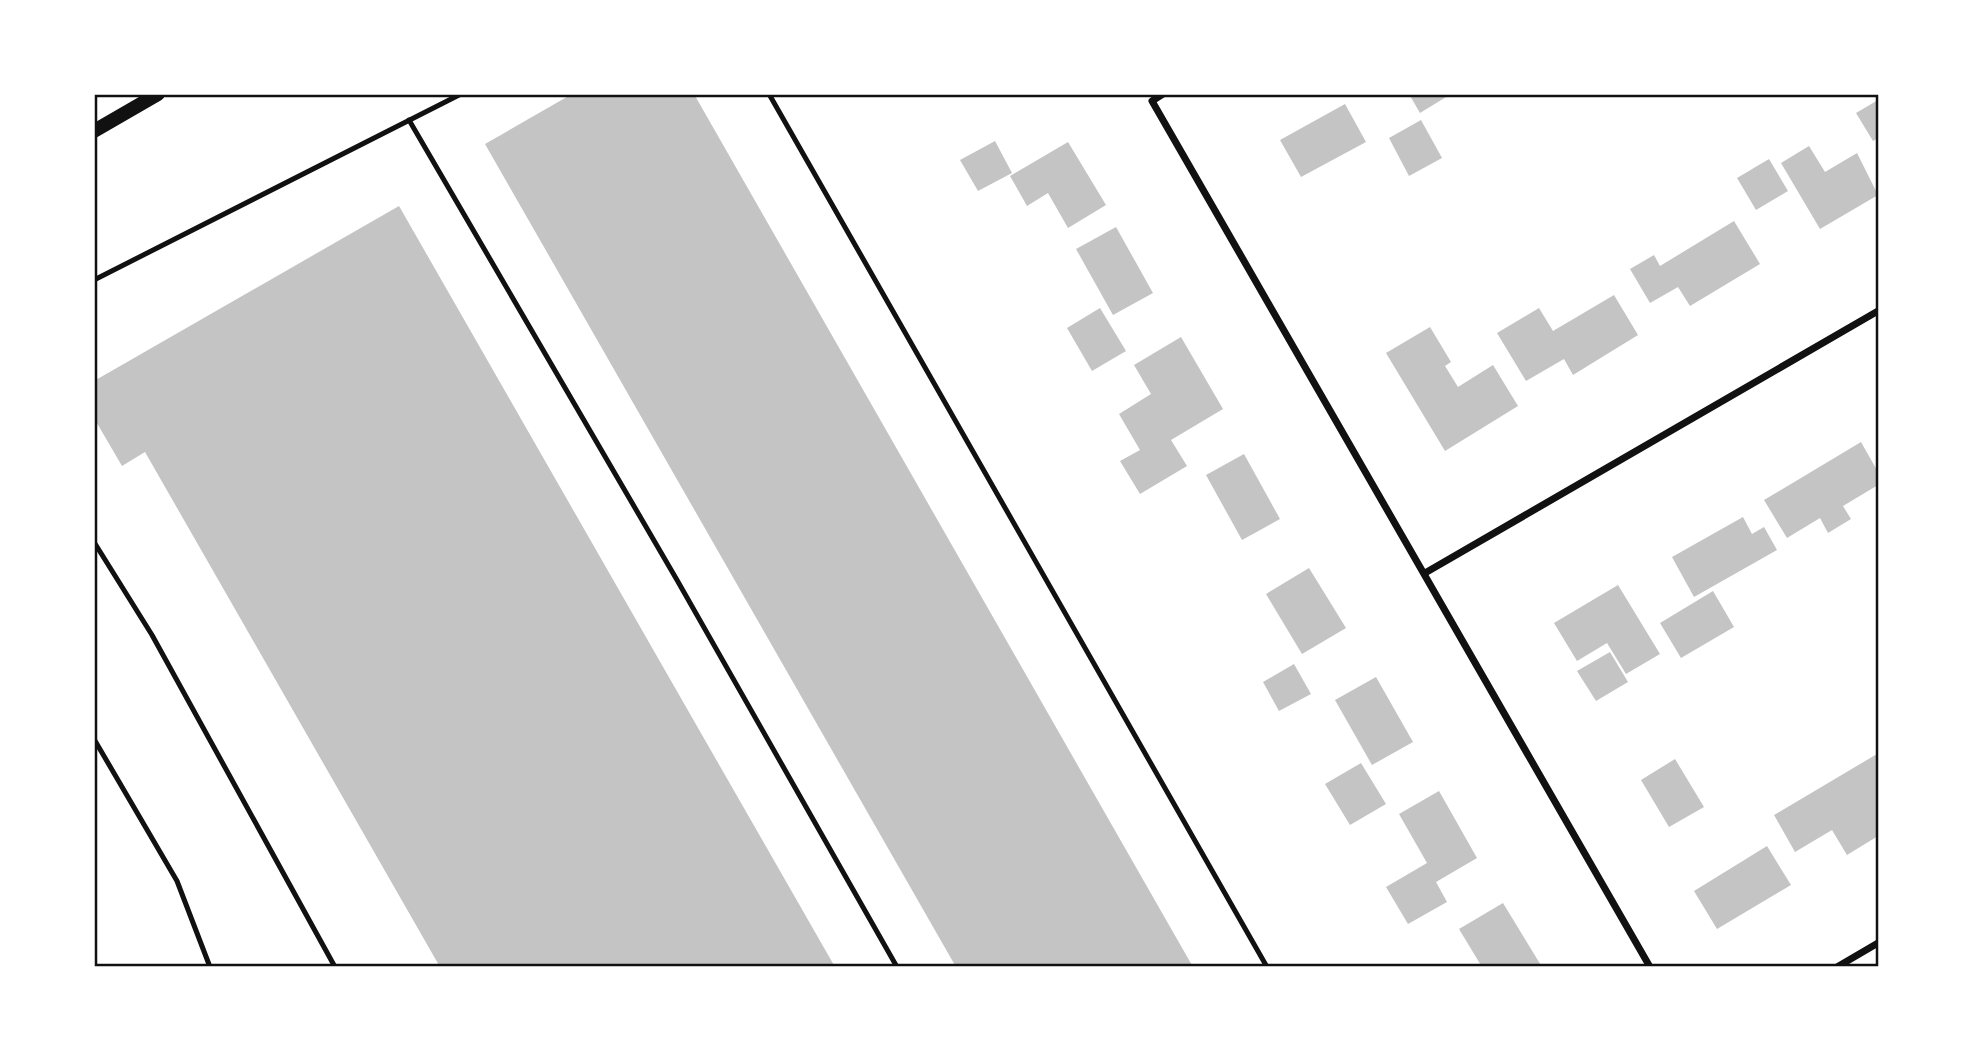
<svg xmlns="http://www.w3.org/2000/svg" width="1973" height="1061" viewBox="0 0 1973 1061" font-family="'Alegreya Sans',sans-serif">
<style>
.building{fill:#c4c4c4}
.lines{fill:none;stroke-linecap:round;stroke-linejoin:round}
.service{stroke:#111;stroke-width:5}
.minor{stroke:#111;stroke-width:7}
.secondary{stroke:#111;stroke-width:14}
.neatline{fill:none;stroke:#111;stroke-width:2.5}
</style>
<rect width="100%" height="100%" fill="#fff"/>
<g class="building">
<polygon points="572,94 694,94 1193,967 956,967 485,144"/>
<polygon points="1409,94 1451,94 1420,113"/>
<polygon points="1878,100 1878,138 1873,141 1856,113"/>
<polygon points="1345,104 1366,142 1301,177 1280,140"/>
<polygon points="1421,120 1442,158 1409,176 1389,138"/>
<polygon points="995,141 1012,173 978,191 960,160"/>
<polygon points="1068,142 1106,205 1068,228 1048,193 1027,206 1010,176"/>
<polygon points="1809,146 1825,172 1857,153 1878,195 1820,229 1781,163"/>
<polygon points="1769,159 1788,191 1756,210 1737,178"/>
<polygon points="399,206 835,967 440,967 145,452 122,466 94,418 94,381"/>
<polygon points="1734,221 1760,264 1690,306 1678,287 1650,303 1630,269 1654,255 1660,266"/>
<polygon points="1116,227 1153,293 1113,315 1076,249"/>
<polygon points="1614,295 1638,335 1573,375 1564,359 1526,381 1497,333 1539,308 1553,331"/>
<polygon points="1100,308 1126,351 1092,371 1067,328"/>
<polygon points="1430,327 1451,362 1445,366 1458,387 1493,365 1518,406 1445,451 1386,353"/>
<polygon points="1181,337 1223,409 1171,440 1187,466 1140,494 1120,461 1140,450 1119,414 1151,394 1134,365"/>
<polygon points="1861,442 1878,472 1878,485 1843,506 1851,519 1828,533 1820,518 1787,538 1764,500"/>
<polygon points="1244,454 1280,519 1242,540 1206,475"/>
<polygon points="1743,517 1752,534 1764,527 1777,550 1694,597 1672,557"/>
<polygon points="1309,568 1346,628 1302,654 1266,594"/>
<polygon points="1618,585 1660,654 1626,674 1607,643 1577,661 1554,623"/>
<polygon points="1713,591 1734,627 1681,658 1660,623"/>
<polygon points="1610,652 1628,682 1596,701 1577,671"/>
<polygon points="1294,664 1311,694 1279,711 1263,682"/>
<polygon points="1376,677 1413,742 1372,765 1335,700"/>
<polygon points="1877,754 1878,836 1847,855 1832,830 1795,852 1774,815"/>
<polygon points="1675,759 1704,807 1669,827 1641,780"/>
<polygon points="1361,763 1386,804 1350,825 1325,784"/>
<polygon points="1439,791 1477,858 1436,882 1447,902 1408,924 1386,887 1427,863 1399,814"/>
<polygon points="1767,846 1791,885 1717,929 1694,891"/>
<polygon points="1503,903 1542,967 1482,967 1459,929"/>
</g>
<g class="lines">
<g class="service">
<polyline points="769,94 1267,967"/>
<polyline points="409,120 677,580 897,967"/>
<polyline points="94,280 461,94"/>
<polyline points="94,542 152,635 335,967"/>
<polyline points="94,739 177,881 210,967"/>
</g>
<g class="minor">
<polyline points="1163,94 1152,101 1650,967"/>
<polyline points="1425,573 1878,311"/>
<polyline points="1837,967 1878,943"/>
</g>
<polyline class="secondary" points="94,131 158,94"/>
</g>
<rect width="1973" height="1061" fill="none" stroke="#ffffff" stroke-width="192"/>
<rect x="96" y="96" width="1781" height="869" class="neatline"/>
</svg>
